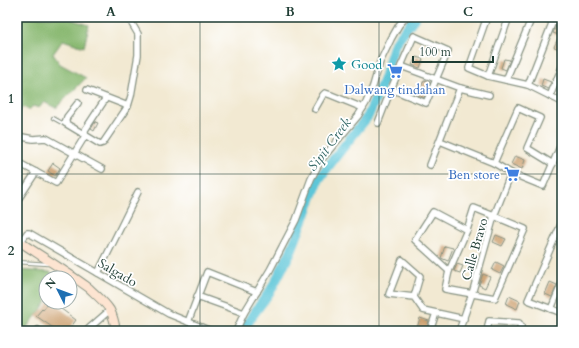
<svg xmlns="http://www.w3.org/2000/svg" width="579" height="348" viewBox="0 0 579 348" font-family="Cardo,serif">
<style>
.forest{fill:#8ab972;stroke:#547b53}
.lines{fill:none;stroke-linecap:round;stroke-linejoin:round}
.river{stroke:#5dc6d8;stroke-width:10}
.building{fill:#ca9c69}
.service-casing{stroke:#889383;stroke-width:4.5}
.minor-casing{stroke:#889383;stroke-width:8}
.secondary-casing{stroke:#889383;stroke-width:10}
.service{stroke:#fff;stroke-width:2.5}
.minor{stroke:#fff;stroke-width:5.5}
.secondary{stroke:#fde4d1;stroke-width:8}
.grid{fill:none;stroke:#1f3d34;stroke-width:1;stroke-opacity:0.55}
.labels{text-anchor:middle;stroke-width:3.5;stroke-linejoin:round;paint-order:stroke}
.culture-label{font-size:13px;fill:#0d838f;stroke:#fff;text-anchor:start}
.shop-label{font-size:13px;fill:#366cbe;stroke:#fff}
.street-label{font-size:13px;fill:#1f3d34;stroke:#fff}
.water-label{font-size:14px;font-style:italic;fill:#326665;stroke:#fff}
.neatline{fill:none;stroke:#1f3d34;stroke-width:1.5}
.grid-label{font-size:13px;text-anchor:middle;font-weight:bold;fill:#1f3d34}
</style>
<rect width="100%" height="100%" fill="#fff"/>
<filter id="ink" filterUnits="userSpaceOnUse"><feTurbulence type="fractalNoise" baseFrequency=".025" numOctaves="2"/><feDisplacementMap in="SourceGraphic" scale="8" xChannelSelector="R" yChannelSelector="G"/><feConvolveMatrix kernelMatrix="1 2 1 2 8 2 1 2 1" color-interpolation-filters="sRGB"/></filter>
<filter id="wash" filterUnits="userSpaceOnUse"><feTurbulence type="fractalNoise" baseFrequency=".012" numOctaves="4" result="noise"/><feDisplacementMap in="SourceGraphic" scale="16" xChannelSelector="R" yChannelSelector="G"/><feGaussianBlur stdDeviation="0.9" result="paint"/><feColorMatrix in="noise" values="0 0 0 0 0 0 0 0 0 0 0 0 0 0 0 0 0 1.4 0 .05"/><feComposite in="paint" operator="in"/></filter>
<g filter="url(#wash)">
<rect width="100%" height="100%" fill="#f2e9d2"/>
<g class="forest">
<polygon points="17,17 64,17 89,25 84,47 63,40 53,54 60,64 86,78 56,108 44,102 39,108 33,106 29,110 23,107 19,113 17,112"/>
<polygon points="17,270 50,272 57,278 46,278 46,302 47,302 24,331 17,331"/>
</g>
<g class="lines">
<polyline class="river" points="243,331 252,316 271,290 291,251 319,179 333,160 368,116 383,81 395,43 415,17"/>
</g>
<g id="blocks">
<g class="building">
<polygon points="556,26 561,28 559,35 553,33"/>
<polygon points="558,38 562,39 562,50 554,47"/>
<polygon points="416,57 423,59 420,68 412,65"/>
<polygon points="504,59 510,60 506,70 501,68"/>
<polygon points="543,79 551,82 548,89 541,86"/>
<polygon points="424,80 430,82 424,98 418,95"/>
<polygon points="95,122 98,123 94,131 91,129"/>
<polygon points="515,156 525,160 522,169 511,164"/>
<polygon points="53,163 60,168 55,176 48,171"/>
<polygon points="496,235 506,239 502,246 493,242"/>
<polygon points="445,246 453,248 448,261 441,258"/>
<polygon points="496,262 504,266 500,274 492,270"/>
<polygon points="457,264 463,266 460,273 454,271"/>
<polygon points="483,274 490,277 485,288 479,285"/>
<polygon points="550,282 557,285 552,297 545,294"/>
<polygon points="509,296 520,301 517,309 506,304"/>
<polygon points="49,302 65,302 60,308 76,320 68,331 61,331 56,328 55,329 36,316 42,309 43,310"/>
<polygon points="420,318 429,321 426,330 417,328"/>
</g>
</g>
</g>
<g filter="url(#ink)">
<use href="#blocks" fill-opacity="0" stroke="#889383" stroke-width="1"/>
<g class="lines">
<defs>
<g id="service">
<polyline points="53,118 62,123 65,123"/>
<polyline points="17,262 48,264"/>
<polyline points="349,331 349,329"/>
</g>
<g id="minor">
<polyline points="487,17 469,68 488,76 528,85 562,102"/>
<polyline points="543,17 562,24"/>
<polyline points="401,66 460,88 430,165"/>
<polyline points="488,76 509,17"/>
<polyline points="506,80 532,17"/>
<polyline points="528,85 553,21"/>
<polyline points="460,88 489,95"/>
<polyline points="87,90 128,106"/>
<polyline points="550,96 562,67"/>
<polyline points="78,103 67,117 65,123 100,144 103,143 128,106 131,96 138,55 138,34 128,17"/>
<polyline points="315,109 323,95 325,93 331,95 363,108"/>
<polyline points="378,123 391,89 414,36 448,51 426,103 391,89"/>
<polyline points="17,136 33,139 46,138 102,169"/>
<polyline points="440,141 494,163 511,173 543,186 562,142"/>
<polyline points="17,162 56,183 85,136 85,130 106,98"/>
<polyline points="494,163 518,108 540,118 527,148 553,164"/>
<polyline points="17,201 36,172"/>
<polygon points="474,208 494,216 525,229 495,298 445,289 449,271 467,230"/>
<polyline points="562,222 528,300 562,313"/>
<polyline points="20,243 27,233 29,233 169,314 211,331"/>
<polyline points="449,271 415,240 433,212 467,230"/>
<polyline points="98,273 138,192"/>
<polyline points="197,296 244,313"/>
<polyline points="414,297 420,276 402,260 389,294 414,297 423,310 464,319"/>
<polyline points="551,309 562,283"/>
<polyline points="188,322 207,272 257,292"/>
<polyline points="37,331 38,330 39,331"/>
<polyline points="86,331 110,310"/>
<polyline points="236,331 244,313 270,270 296,220 311,179 321,160 358,116 366,103 373,86 380,62 391,39 399,25 406,17"/>
<polyline points="430,331 436,313"/>
<polyline points="459,331 472,294 494,216 511,173"/>
<polyline points="487,331 489,321 519,323 521,326 519,331"/>
</g>
<path id="secondary" d="M17,240C41,256 66,271 89,288C96,295 105,302 110,310C113,316 115,324 116,331"/>
</defs>
<use href="#service" class="service-casing"/>
<use href="#minor" class="minor-casing"/>
<use href="#secondary" class="secondary-casing"/>
<use href="#service" class="service"/>
<use href="#minor" class="minor"/>
<use href="#secondary" class="secondary"/>
</g>
</g>
<path class="grid" d="M200,17V331M379,17V331M17,174H562"/>
<defs>
<symbol id="sight-bare" viewBox="-9 -9 18 18"><path d="M0-6L1.8-2.2L6-1.7L2.9 1.2L3.7 5.4L0 3.3L-3.7 5.4L-2.9 1.2L-6-1.7L-1.8-2.2Z" fill="#0f9aa8" stroke="#fff" stroke-width="2.5" paint-order="stroke"/></symbol>
<symbol id="supermarket-bare" viewBox="-9 -9 18 18"><path d="M-6-5.5h2.5l.6 2H6L4.5 2H-2.5L-4.4-4H-6ZM-1.5 3.2a1.3 1.3 0 1 0 .1 0ZM3 3.2a1.3 1.3 0 1 0 .1 0Z" fill="#3f7fe0" stroke="#fff" stroke-width="2.5" paint-order="stroke"/></symbol>
</defs>
<g fill-rule="evenodd">
<use href="#sight-bare" x="328" y="53" width="22" height="22"/>
<use href="#supermarket-bare" x="384" y="60" width="22" height="22"/>
<use href="#supermarket-bare" x="501" y="163" width="22" height="22"/>
</g>
<g class="labels">
<g class="culture-label">
<text x="351" y="69">Good</text>
</g>
<g class="shop-label">
<text x="395" y="94">Dalwang tindahan</text>
<text x="500" y="179" text-anchor="end">Ben store</text>
</g>
<g class="street-label">
<text transform="translate(474 249) rotate(-74)" y="5">Calle Bravo</text>
<text transform="translate(118 272) rotate(30)" y="5">Salgado</text>
</g>
<g class="water-label">
<text transform="translate(329 144) rotate(-53)" y="5">Sipit Creek</text>
</g>
</g>
<rect width="579" height="348" fill="none" stroke="#fff" stroke-width="44"/>
<g transform="translate(58 290) rotate(312)"><circle r="19" fill="#ffffff" stroke="#a5b1ae"/>
<path d="M0-3L7 15L0 10L-7 15Z" fill="#1f6fb2"/>
<text y="-6" font-size="11" font-weight="bold" text-anchor="middle" fill="#1f3d34">N</text>
</g>
<path d="M413 56v6h80v-6" fill="none" stroke="#1f3d34" stroke-width="2"/>
<text x="419" y="56" font-size="12" fill="#1f3d34" stroke="#ffffff" stroke-width="3" paint-order="stroke">100 m</text>
<rect x="22" y="22" width="535" height="304" class="neatline"/>
<g class="grid-label">
<text x="111" y="16">A</text>
<text x="290" y="16">B</text>
<text x="468" y="16">C</text>
<text x="11" y="103">1</text>
<text x="11" y="255">2</text>
</g>
</svg>
